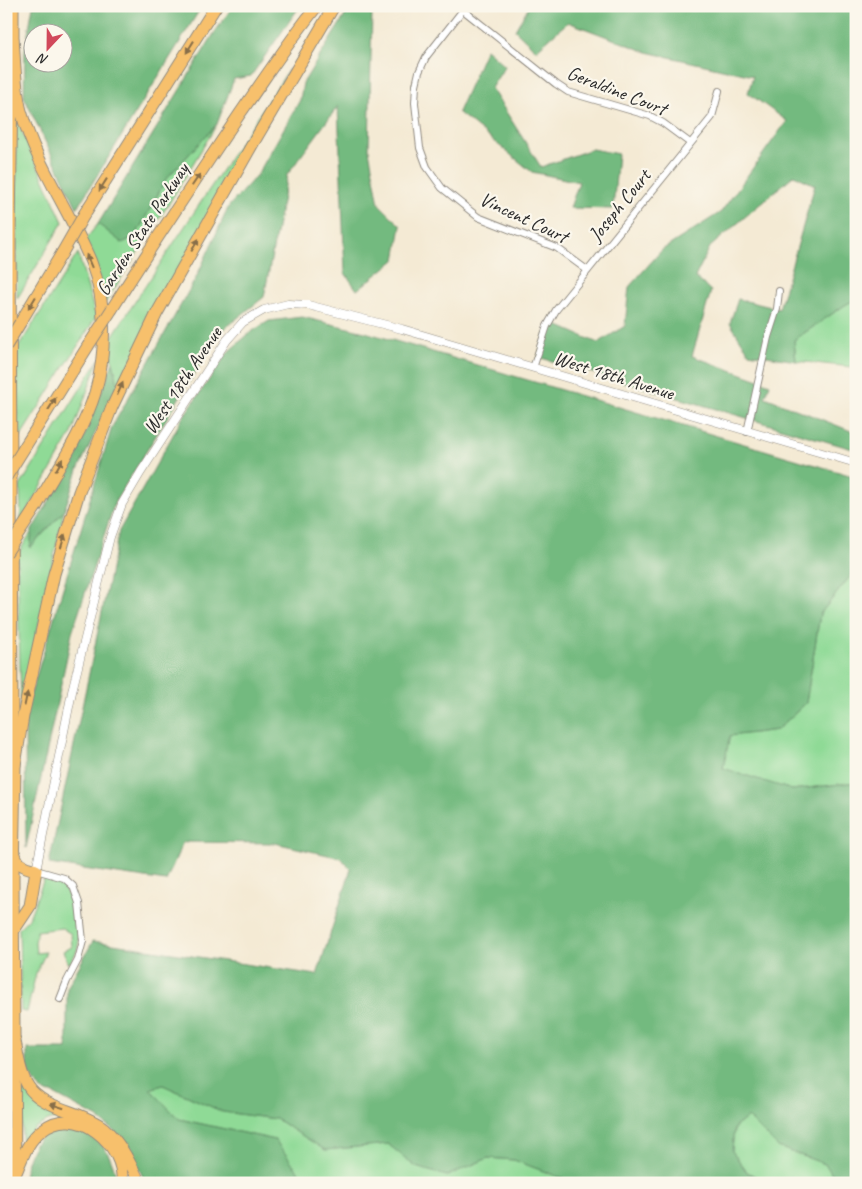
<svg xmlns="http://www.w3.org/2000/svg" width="862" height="1189" viewBox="0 0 862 1189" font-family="Caveat,sans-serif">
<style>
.green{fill:#8fda96;stroke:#5d8260}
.forest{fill:#73ba7f;stroke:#4f7255;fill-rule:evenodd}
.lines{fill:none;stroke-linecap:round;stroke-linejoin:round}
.minor-casing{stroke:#908a80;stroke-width:8}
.tertiary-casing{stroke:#908a80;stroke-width:9}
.trunk-casing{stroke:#908a80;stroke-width:13}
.motorway-casing{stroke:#908a80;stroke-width:13}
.minor{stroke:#fff;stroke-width:6}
.tertiary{stroke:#fff;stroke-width:8}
.trunk{stroke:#f7c06c;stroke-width:11}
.motorway{stroke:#f7c06c;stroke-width:11}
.motorway-bridge-casing{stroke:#908a80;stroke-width:13;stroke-linecap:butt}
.motorway-bridge{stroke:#f7c06c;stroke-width:11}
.oneway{fill:#876e48}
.labels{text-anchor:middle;stroke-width:4.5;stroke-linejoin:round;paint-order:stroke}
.street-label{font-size:20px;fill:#2b2b2b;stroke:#fbf7ec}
</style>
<rect width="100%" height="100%" fill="#fbf7ec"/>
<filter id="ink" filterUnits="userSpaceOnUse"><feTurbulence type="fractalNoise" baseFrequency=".02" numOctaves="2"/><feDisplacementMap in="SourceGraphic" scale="10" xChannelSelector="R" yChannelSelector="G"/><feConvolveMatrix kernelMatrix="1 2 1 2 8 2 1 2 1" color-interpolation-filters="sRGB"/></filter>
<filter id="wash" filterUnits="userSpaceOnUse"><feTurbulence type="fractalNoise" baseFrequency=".0096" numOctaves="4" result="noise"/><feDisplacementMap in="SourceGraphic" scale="20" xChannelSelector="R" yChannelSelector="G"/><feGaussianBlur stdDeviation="1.12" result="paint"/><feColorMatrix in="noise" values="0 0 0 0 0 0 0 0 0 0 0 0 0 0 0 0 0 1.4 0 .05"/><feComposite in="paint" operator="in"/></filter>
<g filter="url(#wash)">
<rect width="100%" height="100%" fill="#f4ead4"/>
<g class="green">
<polygon points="289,69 118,385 113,362 107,344"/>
<polygon points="16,118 63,222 17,299"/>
<polygon points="217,124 168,205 105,303 85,240 98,224 122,242 135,237 166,179"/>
<polygon points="78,253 96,317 17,442 16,351"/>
<polygon points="856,299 856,358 852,367 796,361 794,340 845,305"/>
<polygon points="99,359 72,433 21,522 20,486"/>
<polygon points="64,511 21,704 17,555 32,531 30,548"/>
<polygon points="856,569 856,782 792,790 723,769 729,736 777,730 806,703 820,614"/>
<path d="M44,879L61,883C72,901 84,928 77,950C75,955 72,960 69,964L63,951L72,947L71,934L62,928L37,931L35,943L36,953L46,952L36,973L27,1012L21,1011L19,928L29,918Z"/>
<polygon points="22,1083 36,1103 49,1110 74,1118 50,1120 35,1128 22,1146"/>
<polygon points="163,1085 223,1112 276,1119 325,1150 388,1144 416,1167 447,1176 488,1158 514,1160 575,1183 307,1183 275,1140 179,1119 149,1089"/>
<polygon points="748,1117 778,1147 825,1164 839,1183 768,1183 747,1172 732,1151 734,1128"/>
</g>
<g class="forest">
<path d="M33,6H202L77,208L24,97L25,50ZM62,32V62H32V32Z"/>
<polygon points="233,6 300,6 251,76 234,79 217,124 166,179 135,237 122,243 98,224 215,32"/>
<polygon points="351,6 375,6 372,10 369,150 379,204 401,226 395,260 357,290 345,273 338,106 287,175 264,297 220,332 115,502 72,633 26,848 25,713 112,427 196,278 229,206 258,174 300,100 303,83"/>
<polygon points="529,6 856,6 856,299 845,305 794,340 796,361 749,353 730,323 738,299 779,309 815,185 794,175 710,247 695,277 711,291 692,356 770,384 765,397 856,433 856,450 538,357 550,322 598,343 625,326 629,287 662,250 721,212 787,121 748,93 753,76 647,52 568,22 536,50 515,30"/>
<polygon points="486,49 505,66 491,88 541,167 592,149 618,154 613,209 570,208 579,182 532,172 458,112"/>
<polygon points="302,317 365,332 856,477 856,569 820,614 806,703 777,730 730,736 723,768 792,790 856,782 856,1183 839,1183 825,1164 778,1147 748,1117 734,1128 732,1151 747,1172 768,1183 575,1183 514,1160 488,1158 447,1176 416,1167 388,1144 325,1150 276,1119 223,1112 163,1085 150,1089 179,1119 275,1140 307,1183 146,1183 124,1140 98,1118 52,1093 44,1092 27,1073 27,1049 67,1049 67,988 93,941 317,975 351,869 341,858 275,843 183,842 166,881 49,864 119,531 183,417 229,351 251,332 269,321"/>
<polygon points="113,362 118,385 78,470 64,511 30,548 32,530 78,452"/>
<path d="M68,1126C73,1127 79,1128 84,1130C103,1140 116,1162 116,1183H24C24,1163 33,1138 52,1129C56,1127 63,1127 68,1126Z"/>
</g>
</g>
<g filter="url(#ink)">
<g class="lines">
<defs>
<g id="minor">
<polyline points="466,6 426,57 419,72 416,85 415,103 420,148 427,167 442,188 478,217 557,248 587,270"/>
<polyline points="463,10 556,84 568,92 650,116 663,123 690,143"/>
<polyline points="533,368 547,326 556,310 712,117 719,91"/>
<polyline points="747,432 768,337 777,309 779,291"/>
<polyline points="36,870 64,878 73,886 79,903 83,941 78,960 67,981 60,999"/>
</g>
<polyline id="tertiary" points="36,870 73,687 110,537 122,504 141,472 227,340 243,322 264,310 288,304 308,305 402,329 856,463"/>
<g id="trunk">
<polyline points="13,49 13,6"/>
<polyline points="12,75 10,236 12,723 15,765 13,877 15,1183"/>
<path d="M14,930L30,906L36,870C25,867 18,866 15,854"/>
</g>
<g id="motorway">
<path d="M13,39C15,63 15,88 21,111C36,165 70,211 91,262C107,303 107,351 95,393C83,432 56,471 36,507"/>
<polyline points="85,213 216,6"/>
<path d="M112,309C153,243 196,179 239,115C265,78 289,41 317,6"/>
<polyline points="20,323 62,253"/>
<polyline points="26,445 88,346"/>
<polyline points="15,765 23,716 54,574 79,492 112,407 157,313 252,145 334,6"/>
<path d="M15,1041C18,1056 20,1073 28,1086C42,1109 81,1110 104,1128C121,1143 130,1163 140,1183"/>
<path d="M15,1175C22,1159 27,1141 42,1130C76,1102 126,1145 122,1183"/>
</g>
</defs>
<use href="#minor" class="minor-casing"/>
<use href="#tertiary" class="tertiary-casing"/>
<use href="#trunk" class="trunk-casing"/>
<use href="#motorway" class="motorway-casing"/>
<use href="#minor" class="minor"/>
<use href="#tertiary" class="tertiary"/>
<use href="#trunk" class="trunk"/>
<use href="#motorway" class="motorway"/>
<defs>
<g id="motorway-bridge">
<polyline points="62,253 85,213"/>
<polyline points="6,346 20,323"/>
<polyline points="88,346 112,309"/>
<polyline points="6,477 26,445"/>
<polyline points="6,553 36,507"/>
</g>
</defs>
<use href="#motorway-bridge" class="motorway-bridge-casing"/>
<use href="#motorway-bridge" class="motorway-bridge"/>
</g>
<defs><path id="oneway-solid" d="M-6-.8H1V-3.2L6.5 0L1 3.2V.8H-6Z" transform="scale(1.25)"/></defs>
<g class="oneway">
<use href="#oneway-solid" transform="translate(190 47) rotate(122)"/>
<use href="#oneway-solid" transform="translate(196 180) rotate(-56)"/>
<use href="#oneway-solid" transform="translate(103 185) rotate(122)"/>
<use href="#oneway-solid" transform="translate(195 245) rotate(-60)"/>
<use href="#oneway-solid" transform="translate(89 261) rotate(-113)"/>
<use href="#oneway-solid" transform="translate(32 303) rotate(121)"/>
<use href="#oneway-solid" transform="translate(120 389) rotate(-66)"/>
<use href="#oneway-solid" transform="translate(52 404) rotate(-58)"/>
<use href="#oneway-solid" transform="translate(59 465) rotate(-61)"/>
<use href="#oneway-solid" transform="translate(63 541) rotate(-73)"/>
<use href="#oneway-solid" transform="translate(26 699) rotate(-78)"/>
<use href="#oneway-solid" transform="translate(57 1106) rotate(-162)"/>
</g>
</g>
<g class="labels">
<g class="street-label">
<text transform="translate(617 90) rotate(21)" y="7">Geraldine Court</text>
<text transform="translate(619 205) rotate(-51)" y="7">Joseph Court</text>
<text transform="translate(524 217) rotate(25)" y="7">Vincent Court</text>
<text transform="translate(142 229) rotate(-57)" y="7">Garden State Parkway</text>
<text transform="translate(614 375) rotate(17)" y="7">West 18th Avenue</text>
<text transform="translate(182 380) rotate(-56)" y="7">West 18th Avenue</text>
</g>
</g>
<rect width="862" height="1189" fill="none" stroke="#fbf7ec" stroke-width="25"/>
<g transform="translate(48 48) rotate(202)"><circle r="24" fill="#fbf7ec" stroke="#a8a59f"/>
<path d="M0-4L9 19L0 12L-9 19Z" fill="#d1495b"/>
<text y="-8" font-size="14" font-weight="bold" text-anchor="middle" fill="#2b2b2b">N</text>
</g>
</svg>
